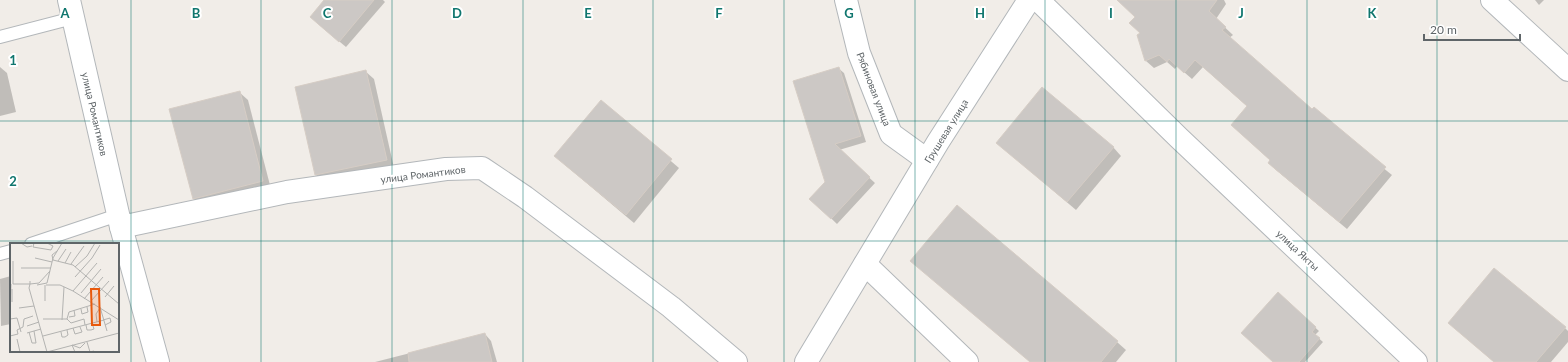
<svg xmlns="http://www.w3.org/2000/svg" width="1568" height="362" viewBox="0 0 1568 362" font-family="Lato,sans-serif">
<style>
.shadow{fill:#0003}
.building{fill:#ccc8c5;stroke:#d6cdc5}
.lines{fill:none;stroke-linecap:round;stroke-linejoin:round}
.lane-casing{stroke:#b3b7ba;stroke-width:14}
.street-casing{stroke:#b3b7ba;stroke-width:24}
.lane{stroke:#fff;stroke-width:12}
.street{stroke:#fff;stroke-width:22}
.grid{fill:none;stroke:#0f766e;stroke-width:1;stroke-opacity:0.55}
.labels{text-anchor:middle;stroke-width:4;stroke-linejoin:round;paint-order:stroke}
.street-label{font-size:10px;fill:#5f6568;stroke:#fff}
.inset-road{fill:none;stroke:#b3b3b1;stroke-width:1}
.view{fill:#e8590c;fill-opacity:0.15;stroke:#e8590c;stroke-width:2}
.inset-edge{fill:none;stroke:#5f6568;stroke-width:2}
.grid-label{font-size:13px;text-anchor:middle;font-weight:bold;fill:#0f766e;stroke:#fff;stroke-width:4;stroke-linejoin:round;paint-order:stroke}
</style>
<rect width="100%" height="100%" fill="#f1ede8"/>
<g class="shadow">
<polygon points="325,0 383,0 385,2 346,47 317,23"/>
<polygon points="1122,0 1224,0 1226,4 1216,19 1233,35 1229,38 1312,111 1392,175 1347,229 1276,170 1269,163 1271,161 1232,125 1248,107 1203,67 1192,79 1177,66 1175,69 1167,62 1154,68 1146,61 1138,36 1141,33 1136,17"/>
<polygon points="1535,0 1544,0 1539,5"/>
<polygon points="0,67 7,73 16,112 0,116"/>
<polygon points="838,68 844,73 866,142 839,150 875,183 837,224 811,199 826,183"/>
<polygon points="365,71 374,79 394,168 325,183 316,175 296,87"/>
<polygon points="239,92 248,100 271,189 202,207 194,199"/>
<polygon points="601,101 679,168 634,223 564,164"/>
<polygon points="997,143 1113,147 1121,156 1076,210"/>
<polygon points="957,206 1117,342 1126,350 1116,362 1030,362"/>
<polygon points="11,276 11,324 1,326 0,279"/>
<polygon points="1278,294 1319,331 1315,335 1323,342 1305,362 1274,362"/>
<polygon points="1449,323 1565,328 1568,331 1568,342 1551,362 1494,362"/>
<polygon points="485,334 491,341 497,362 375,362"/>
</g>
<g class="building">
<polygon points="324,0 374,0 339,42 310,17"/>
<polygon points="1117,0 1217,0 1209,11 1226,27 1222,30 1312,109 1314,107 1386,167 1339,222 1268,163 1270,160 1231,125 1247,106 1195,60 1184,73 1169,59 1167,62 1159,55 1145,61 1137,35 1140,33 1129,23 1135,17"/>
<polygon points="839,67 861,136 835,144 870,177 831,219 809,199 825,182 793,81"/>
<polygon points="366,70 387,160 315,175 295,87"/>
<polygon points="1042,87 1114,147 1067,202 996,143"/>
<polygon points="240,91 263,181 193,199 169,109"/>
<polygon points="601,100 672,159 626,215 554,156"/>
<polygon points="957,205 1118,341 1101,362 1030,362 910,261"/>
<polygon points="1494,268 1566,327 1536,362 1494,362 1448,323"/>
<polygon points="1278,292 1316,327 1312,332 1320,338 1299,362 1273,362 1241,333"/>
<polygon points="485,333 492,362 409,362 408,353"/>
</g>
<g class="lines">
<defs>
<g id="lane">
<polyline points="0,37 73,18"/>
<polyline points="31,244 118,215"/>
<polyline points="0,254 11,251"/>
</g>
<g id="street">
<polyline points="69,0 121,227 158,362"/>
<polyline points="846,0 859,53 891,134 927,160"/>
<polyline points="1038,0 1179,138 1416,362"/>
<polyline points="1492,0 1568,70"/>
<polyline points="121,227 287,192 446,169 482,168 525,197 671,307 736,362"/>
<polyline points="865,264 967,362"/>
<polyline points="806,362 938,142 1029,0"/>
</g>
</defs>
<use href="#lane" class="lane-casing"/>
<use href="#street" class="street-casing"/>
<use href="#lane" class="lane"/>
<use href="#street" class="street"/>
</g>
<path class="grid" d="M131,0V362M261,0V362M392,0V362M523,0V362M653,0V362M784,0V362M915,0V362M1045,0V362M1176,0V362M1307,0V362M1437,0V362M0,121H1568M0,241H1568"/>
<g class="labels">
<g class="street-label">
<text transform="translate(874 89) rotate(69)" y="4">Рябиновая улица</text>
<text transform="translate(95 114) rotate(77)" y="4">улица Романтиков</text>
<text transform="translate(946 131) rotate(-58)" y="4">Грушевая улица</text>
<text transform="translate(423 174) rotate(-7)" y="4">улица Романтиков</text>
<text transform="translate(1298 250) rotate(43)" y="4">улица Якты</text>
</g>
</g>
<g transform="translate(10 243)">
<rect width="109" height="109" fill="#f1ede8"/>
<path class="inset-road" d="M11,0L17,4L22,3M24,0L23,4L41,7L43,3L37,0M47,8L42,12L43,17L63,22L109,61M25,15L42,19M48,18L56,6M55,20L61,9M61,21L74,3M65,24L77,13L85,0M11,25H41M65,34L82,15L90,2M3,41V18M3,41H20V38M27,42L37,40L43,15L52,0M36,42H50L63,48L109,77M63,48L87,20M71,50L91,26M95,54L104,43M74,56L93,34M35,58V42M81,58L99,38M2,59V46M0,64L1,41M90,64L97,88M9,65L24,63M71,66L72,71L78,69L77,64M59,74L65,73L64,67M0,76L7,75L11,89M33,76H57L61,80L74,76L75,82M57,76L59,69L85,61M52,77L54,44M93,77L100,75L101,79L95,82M87,79L86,71L90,65M76,82L77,87H81L84,86L82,80M17,83L29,79M63,85L65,91L72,89L70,84M19,89L22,100H26L24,88M51,89L52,94H55L58,92L57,87M17,90L31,86M0,93L8,91L7,87L13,84L14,76L23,73M33,93L94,77M7,96L10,109M77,99L80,109L84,108M37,109L19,45L20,41L29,40L40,28M37,109L109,90M65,109L62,102L70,105L75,100"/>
<path class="view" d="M81,46H89L90,82H82Z"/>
<rect width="109" height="109" class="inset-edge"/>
</g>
<g class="grid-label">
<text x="65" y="18">A</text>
<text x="196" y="18">B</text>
<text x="327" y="18">C</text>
<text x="457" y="18">D</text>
<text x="588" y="18">E</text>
<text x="719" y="18">F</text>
<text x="849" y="18">G</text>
<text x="980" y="18">H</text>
<text x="1111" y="18">I</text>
<text x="1241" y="18">J</text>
<text x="1372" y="18">K</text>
<text x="13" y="65">1</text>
<text x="13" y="186">2</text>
</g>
<path d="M1424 34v6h96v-6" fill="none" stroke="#5f6568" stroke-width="2"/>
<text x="1430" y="34" font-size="12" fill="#5f6568" stroke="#ffffff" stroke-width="3" paint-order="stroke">20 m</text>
</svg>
